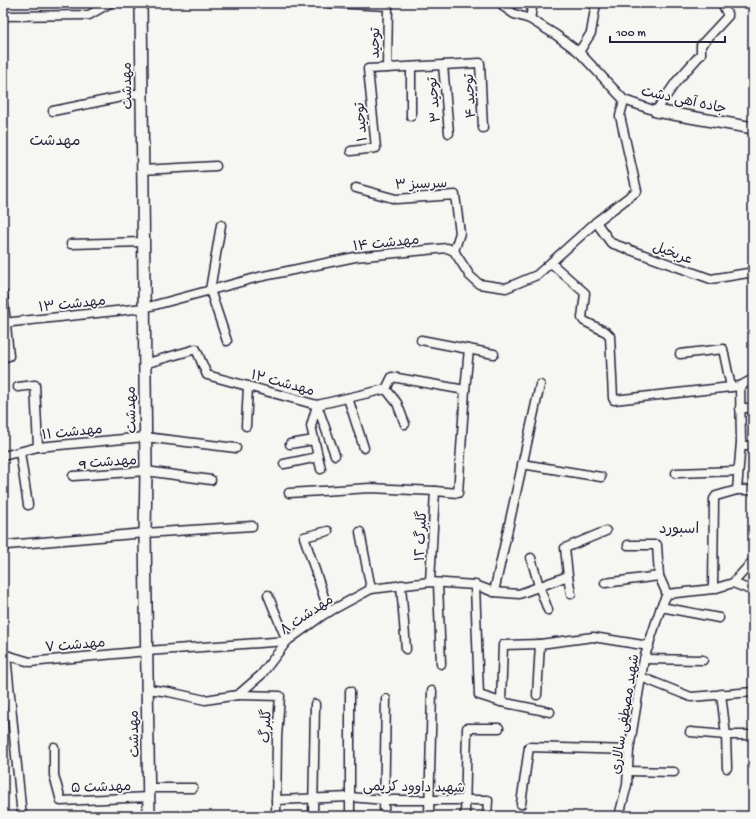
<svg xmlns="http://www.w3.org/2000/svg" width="756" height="819" viewBox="0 0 756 819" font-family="'Gochi Hand','Playpen Sans Arabic',sans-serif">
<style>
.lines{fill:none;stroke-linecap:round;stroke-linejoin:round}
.street-casing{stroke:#22223b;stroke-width:11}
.secondary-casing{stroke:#22223b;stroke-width:14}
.street{stroke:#f6f6f2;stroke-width:8}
.secondary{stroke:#f6f6f2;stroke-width:11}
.labels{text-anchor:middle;stroke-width:3.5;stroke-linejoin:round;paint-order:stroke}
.street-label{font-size:14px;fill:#22223b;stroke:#f6f6f2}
.neighbourhood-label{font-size:15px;fill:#22223b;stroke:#f6f6f2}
</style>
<rect width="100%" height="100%" fill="#f6f6f2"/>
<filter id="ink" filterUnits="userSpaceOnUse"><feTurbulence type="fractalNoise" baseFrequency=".025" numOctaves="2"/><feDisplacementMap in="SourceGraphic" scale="8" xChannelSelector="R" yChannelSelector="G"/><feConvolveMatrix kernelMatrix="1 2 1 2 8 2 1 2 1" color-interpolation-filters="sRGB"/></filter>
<g filter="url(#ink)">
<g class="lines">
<defs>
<g id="street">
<polyline points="329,3 388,6 387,68"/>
<polyline points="502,3 504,7 514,14 530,19 556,35 579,52 624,100 656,111 676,82 701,54 701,45 728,16 722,3"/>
<polyline points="3,16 89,15 110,3"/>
<polyline points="530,19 533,3"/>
<polyline points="579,52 591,33 596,3"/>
<polyline points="443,65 449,133"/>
<polyline points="53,111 141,93"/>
<polyline points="411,116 411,67"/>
<polyline points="351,151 376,148 368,69 480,63 483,128"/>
<polyline points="142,170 216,166"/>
<polyline points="356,188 396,199 455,195 460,233 454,251"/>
<polyline points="596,222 611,243 711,279 748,273 753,270"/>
<polyline points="221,225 210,290 227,341"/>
<polyline points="71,244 143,242"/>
<polyline points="551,263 585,293 582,318 584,321 606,332 610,336 613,398 614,400 740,386 741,442 737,490 716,496 714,499 713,589"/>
<polyline points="3,294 9,356 3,358"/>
<polyline points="3,323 144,308 259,277 355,257 447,248 454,251 470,276 479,284 506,288 537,275 596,222 637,191 620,116 624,100"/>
<polyline points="421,340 494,354"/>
<polyline points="680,354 723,349 731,387"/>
<polyline points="144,364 196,349 207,375 317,405 386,389 392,377 465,390 458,493 435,491 370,488 289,493"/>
<polyline points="740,386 753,379"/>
<polyline points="18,387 35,385 38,447"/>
<polyline points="386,389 397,403 405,424"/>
<polyline points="465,390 469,349"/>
<polyline points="348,398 364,448"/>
<polyline points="317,405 311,426 321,469"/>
<polyline points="317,405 335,455"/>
<polyline points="740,408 753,408"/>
<polyline points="246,426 248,386"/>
<polyline points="290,444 314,440"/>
<polyline points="741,446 753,446"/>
<polyline points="20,452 28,505"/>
<polyline points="3,456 38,447 145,437 236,448"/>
<polyline points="284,464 318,457"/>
<polyline points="522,464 601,477"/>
<polyline points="676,473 738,471"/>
<polyline points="73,476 146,471 211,480"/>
<polyline points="737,490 753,490"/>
<polyline points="328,531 304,537 329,612"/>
<polyline points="360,532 371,589"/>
<polyline points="628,545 657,545 659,576 667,594"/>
<polyline points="3,548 7,545 145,533 252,526"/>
<polyline points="531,558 539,586 548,610"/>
<polyline points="430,582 435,491"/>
<polyline points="438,583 441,664"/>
<polyline points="605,583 659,576"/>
<polyline points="733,583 753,591"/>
<polyline points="401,585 406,649"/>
<polyline points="475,585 479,695 501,702 550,712"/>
<polyline points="494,592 540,385"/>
<polyline points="571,594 568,576 565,548 606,531"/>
<polyline points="667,594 713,589 733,583 753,561"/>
<polyline points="661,607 719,618"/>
<polyline points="3,654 30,662 147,651 287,641 268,595"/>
<polyline points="6,655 22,816"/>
<polyline points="644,659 703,660"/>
<polyline points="641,677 691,697 753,692"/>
<polyline points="148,689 169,692 205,700 238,695 261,675 287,641 323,615 371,589 430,582 475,585 494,592 519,594 568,576"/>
<polyline points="721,694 726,735 727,768"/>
<polyline points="238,695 280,696 277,738 276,816"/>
<polyline points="537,695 540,644 593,637 649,646"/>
<polyline points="501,702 503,645 540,644"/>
<polyline points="690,732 726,735 753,735"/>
<polyline points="54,747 54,775 61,801 149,797"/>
<polyline points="627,771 674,772"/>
<polyline points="149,788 193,788"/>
<polyline points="276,800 350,797 384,800 488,800 487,816"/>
<polyline points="521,804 529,747 629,750"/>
<polyline points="313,816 315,704"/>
<polyline points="350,816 350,691"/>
<polyline points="384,816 386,699"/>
<polyline points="429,816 432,691"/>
<polyline points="465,816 467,728 499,728"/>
<polyline points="619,816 627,785 629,750 644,659 661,607 667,594"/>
</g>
<g id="secondary">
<polyline points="141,3 146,471 145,533 149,816"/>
<polyline points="656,111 753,128"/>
</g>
</defs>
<use href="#street" class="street-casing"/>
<use href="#secondary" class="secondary-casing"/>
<use href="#street" class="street"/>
<use href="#secondary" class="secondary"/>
</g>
</g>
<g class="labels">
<g class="street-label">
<text transform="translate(374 43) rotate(-89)" y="5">توحید</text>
<text transform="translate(126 86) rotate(-91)" y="5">مهدشت</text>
<text transform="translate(469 96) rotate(-93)" y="5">توحید ۴</text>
<text transform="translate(684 99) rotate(12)" y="5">جاده آهی دشت</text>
<text transform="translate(433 100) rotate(-95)" y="5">توحید ۳</text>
<text transform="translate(360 122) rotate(-95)" y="5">توحید ۱</text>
<text transform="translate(421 183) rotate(-2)" y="5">سرسبز ۳</text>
<text transform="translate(386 242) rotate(-6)" y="5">مهدشت ۱۴</text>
<text transform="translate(673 252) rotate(20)" y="5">عربخیل</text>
<text transform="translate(72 303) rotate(-6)" y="5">مهدشت ۱۳</text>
<text transform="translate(283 382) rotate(15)" y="5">مهدشت ۱۲</text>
<text transform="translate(130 410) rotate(-91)" y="5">مهدشت</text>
<text transform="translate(72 431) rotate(-6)" y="5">مهدشت ۱۱</text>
<text transform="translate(108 461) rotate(-4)" y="5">مهدشت 9</text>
<text transform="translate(420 536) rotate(-87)" y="5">گلبرگ ١٢</text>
<text transform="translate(306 614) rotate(-34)" y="5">مهدشت ۸</text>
<text transform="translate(75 644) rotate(-5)" y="5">مهدشت ۷</text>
<text transform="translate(624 714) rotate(-81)" y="5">شهید مصطفی سالاری</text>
<text transform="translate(265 726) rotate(-87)" y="5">گلبرگ</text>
<text transform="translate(133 734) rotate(-91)" y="5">مهدشت</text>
<text transform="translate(101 786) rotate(-2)" y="5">مهدشت ۵</text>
<text transform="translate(414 786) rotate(1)" y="5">شهید داوود کریمی</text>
</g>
<g class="neighbourhood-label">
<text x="55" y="145">مهدشت</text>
<text x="679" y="533">اسبورد</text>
</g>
</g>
<rect width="756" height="819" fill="none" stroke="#f6f6f2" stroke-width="16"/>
<rect x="8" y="8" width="740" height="803" fill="none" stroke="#22223b" stroke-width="1.5" filter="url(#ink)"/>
<path d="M610 36v6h115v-6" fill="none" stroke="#22223b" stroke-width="2"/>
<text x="616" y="36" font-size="12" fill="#22223b" stroke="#f6f6f2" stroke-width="3" paint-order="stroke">100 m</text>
</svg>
